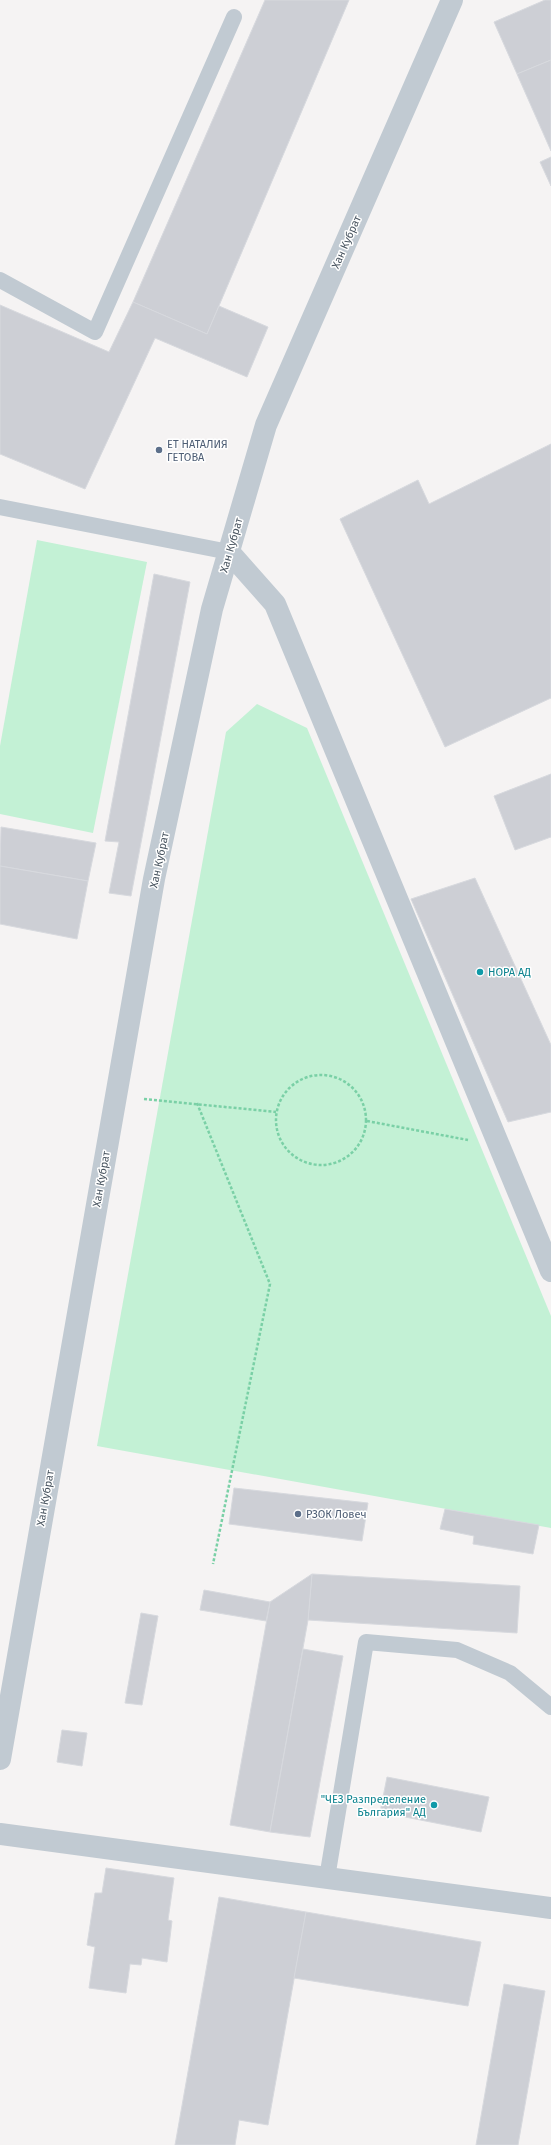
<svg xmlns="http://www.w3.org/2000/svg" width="551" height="2145" viewBox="0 0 551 2145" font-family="'Fira Sans',sans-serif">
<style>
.green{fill:#c3f1d5}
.building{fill:#cdcfd5;stroke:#d7d9de}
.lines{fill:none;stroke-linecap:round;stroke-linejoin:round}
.path{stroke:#7ad0a6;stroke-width:2.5;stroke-dasharray:3 2;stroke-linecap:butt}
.service{stroke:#c1cad2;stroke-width:16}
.minor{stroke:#c1cad2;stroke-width:22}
.service-dot{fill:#5c6f8a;stroke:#fff;stroke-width:1.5}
.culture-dot{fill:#0f9aa8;stroke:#fff;stroke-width:1.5}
.labels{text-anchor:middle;stroke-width:3;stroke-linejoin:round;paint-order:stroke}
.street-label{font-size:11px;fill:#4a5661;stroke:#fff}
.service-label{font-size:11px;fill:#4e5e75;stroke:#fff;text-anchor:start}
.culture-label{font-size:11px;fill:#0d838f;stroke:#fff;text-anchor:start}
</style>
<rect width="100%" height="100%" fill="#f5f3f3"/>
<g class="green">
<polygon points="37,540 147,562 93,833 0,814 0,746"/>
<polygon points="257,704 307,728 551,1316 551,1528 97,1446 226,732"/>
</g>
<g class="building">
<polygon points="265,0 349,0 207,334 133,302"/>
<polygon points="545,0 551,0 551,60 517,74 494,22"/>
<polygon points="551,60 551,151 517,74"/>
<polygon points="551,157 551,186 540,162"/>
<polygon points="133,302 207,334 219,306 268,327 247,377 155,338 85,489 0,454 0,305 109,352"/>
<polygon points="551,444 551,698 445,747 340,519 418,480 429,504"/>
<polygon points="154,574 190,582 131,896 109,893 119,842 105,841"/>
<polygon points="551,774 551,837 515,850 494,796"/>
<polygon points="1,827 96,843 88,881 0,866"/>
<polygon points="0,866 88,881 77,939 0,924"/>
<polygon points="475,878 551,1045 551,1112 508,1122 411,899"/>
<polygon points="234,1488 368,1503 362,1541 229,1524"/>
<polygon points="445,1509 539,1525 533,1554 473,1544 474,1536 440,1529"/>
<polygon points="312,1574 520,1586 517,1633 308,1620"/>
<polygon points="312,1574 308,1620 270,1832 230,1825 270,1602"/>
<polygon points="204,1590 270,1602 266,1621 200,1610"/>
<polygon points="141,1613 158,1616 142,1705 125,1703"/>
<polygon points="303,1649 343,1656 310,1837 270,1832"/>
<polygon points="62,1730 87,1733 82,1766 57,1762"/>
<polygon points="387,1777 489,1797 481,1832 380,1812"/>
<polygon points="106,1868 174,1878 168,1920 172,1921 167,1962 142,1958 141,1965 130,1964 126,1993 89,1988 95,1947 87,1945 95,1893 102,1893"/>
<polygon points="219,1897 306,1912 268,2125 239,2120 235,2145 175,2145"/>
<polygon points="306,1912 481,1942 468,2006 294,1978"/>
<polygon points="504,1984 545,1991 518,2145 476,2145"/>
</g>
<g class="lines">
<g class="path">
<circle cx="321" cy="1120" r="45"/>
<polyline points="144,1099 276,1112"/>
<polyline points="197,1103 270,1284 213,1564"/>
<polyline points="367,1121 468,1140"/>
</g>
<g class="service">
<polyline points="0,280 95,332 234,17"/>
<polyline points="0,507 229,552"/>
<polyline points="327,1878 366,1642 457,1650 510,1673 551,1707"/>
</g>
<g class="minor">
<polyline points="229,552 275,604 551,1271"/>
<polyline points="0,1759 154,879 212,609 266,425 452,0"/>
<polyline points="0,1834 551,1908"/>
</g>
</g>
<g class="service-dot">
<circle cx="159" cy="450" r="4"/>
<circle cx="298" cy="1514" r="4"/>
</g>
<g class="culture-dot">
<circle cx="480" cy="972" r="4"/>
<circle cx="434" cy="1805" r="4"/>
</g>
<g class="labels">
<g class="street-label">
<text transform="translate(346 242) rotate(-66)" y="4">Хан Кубрат</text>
<text transform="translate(231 545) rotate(-74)" y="4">Хан Кубрат</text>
<text transform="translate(159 860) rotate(-78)" y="4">Хан Кубрат</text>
<text transform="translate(101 1179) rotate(-80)" y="4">Хан Кубрат</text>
<text transform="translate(45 1498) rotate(-80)" y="4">Хан Кубрат</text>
</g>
<g class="service-label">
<text x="167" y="448">ЕТ НАТАЛИЯ<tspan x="167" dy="13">ГЕТОВА</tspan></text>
<text x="306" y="1518">РЗОК Ловеч</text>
</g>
<g class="culture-label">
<text x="488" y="976">НОРА АД</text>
<text x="426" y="1803" text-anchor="end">"ЧЕЗ Разпределение<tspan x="426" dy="13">България" АД</tspan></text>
</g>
</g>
</svg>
